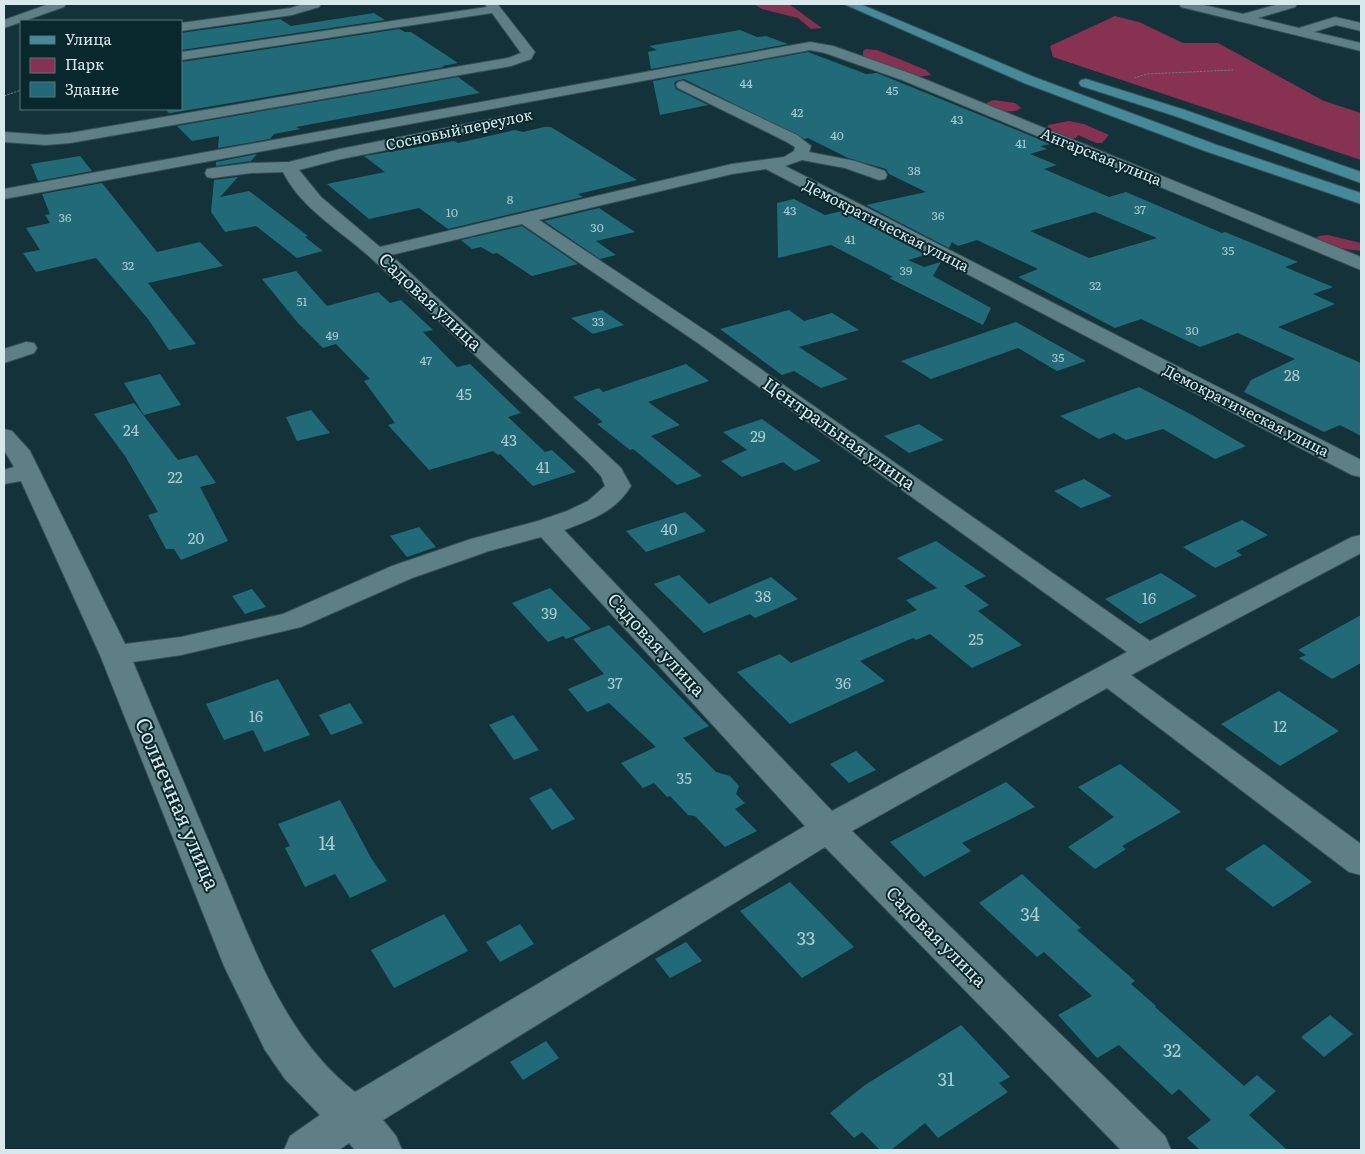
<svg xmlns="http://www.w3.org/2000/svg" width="1365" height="1154" viewBox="0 0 1365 1154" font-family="Literata,serif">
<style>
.green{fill:#873153}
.forest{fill:#863052}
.building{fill:#216b79;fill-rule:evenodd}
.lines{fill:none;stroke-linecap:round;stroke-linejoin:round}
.minor-casing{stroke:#384f55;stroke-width:2}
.major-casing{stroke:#384f55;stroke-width:2}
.path{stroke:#627c82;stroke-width:1;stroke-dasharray:2.5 1;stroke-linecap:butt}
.minor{fill:#5f7f87;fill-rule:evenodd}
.major{fill:#458a98;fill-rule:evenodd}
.labels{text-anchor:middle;stroke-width:4;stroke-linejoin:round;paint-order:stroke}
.far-number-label{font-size:12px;fill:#aacad0}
.far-street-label{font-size:15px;fill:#d8e9ed;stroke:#08282e}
.number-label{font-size:15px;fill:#aacad0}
.street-label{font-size:18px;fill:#d8e9ed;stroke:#08282e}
.near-number-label{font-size:18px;fill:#aacad0}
.near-street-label{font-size:21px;fill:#d8e9ed;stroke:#08282e}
</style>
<rect width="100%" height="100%" fill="#133239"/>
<polygon class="green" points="1115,16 1139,22 1183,43 1218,43 1324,101 1361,113 1361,160 1053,57 1050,46"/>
<g class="forest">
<polygon points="754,4 789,4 822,28 811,29 798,18 762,9"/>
<polygon points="866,49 877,50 926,70 931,75 917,77 869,61 863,56 863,51"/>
<path d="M994,100L1015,103L1021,108C1013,115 994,110 986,103Z"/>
<polygon points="1069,121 1084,124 1109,135 1102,143 1096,143 1078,135 1076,138 1067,140 1047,129 1048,125"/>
<polygon points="1328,235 1361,243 1361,251 1338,248 1317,239 1318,236"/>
</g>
<g class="building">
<polygon points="374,13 385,20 181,50 181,33 280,19 291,26"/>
<polygon points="399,29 405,32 411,32 458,63 442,66 444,67 165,114 169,113 165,109 181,109 181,62"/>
<polygon points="740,30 757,37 766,36 788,44 651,69 648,52 657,50 649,46"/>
<path d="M808,52L866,74L877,73L1051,144L1040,146L1047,149L1030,154L1057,165L1044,169L1109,197L1126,192L1222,233L1225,232L1298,262L1285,267L1333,287L1313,294L1335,304L1278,327L1361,363V436L1340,425L1324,432L1244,392L1251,380L1295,359L1238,333L1200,347L1141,319L1115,328L1018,277L1038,269L977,240L958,246L952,242L949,248L866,205L926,192L889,174L886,169L848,158L808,138L805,139L684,79L676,81L674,84L676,89L708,105L660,115L653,81ZM1095,212L1157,238L1089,258L1030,231Z"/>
<polygon points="458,77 480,93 296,127 300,129 274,134 270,139 218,148 219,136 192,141 177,126"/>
<polygon points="544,127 551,127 637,180 578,194 583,197 448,229 419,208 369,219 327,184 385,172 364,156 454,141 458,143 515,130 523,132"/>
<polygon points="257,154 251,161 216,166 216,162"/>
<polygon points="80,156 92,171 38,181 31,164"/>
<polygon points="238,177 220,197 249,191 308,236 305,237 323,251 297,258 256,226 225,232 211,212 214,180"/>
<polygon points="102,183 157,252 200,242 223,266 148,283 196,344 169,350 148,319 96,258 36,272 23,253 40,250 26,228 50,223 45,215 50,214 42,194"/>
<polygon points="794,199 825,215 842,211 926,255 908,260 924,267 941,262 933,276 991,308 983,325 889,278 893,277 831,245 778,258 777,203"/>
<polygon points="599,208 635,232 596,241 616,255 600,259 544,221"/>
<polygon points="522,226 578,264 532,276 497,253 493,254 481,247 472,249 461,240"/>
<polygon points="296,271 327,306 378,292 390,303 401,300 433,330 423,332 457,367 470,364 521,413 508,417 545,452 552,450 576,472 533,486 500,454 498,455 493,451 429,470 388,425 395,423 364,381 370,379 336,344 323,348 297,322 262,279"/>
<polygon points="602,310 624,325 593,334 571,318"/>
<polygon points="789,310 804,321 832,313 859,330 799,347 848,379 821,388 794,371 782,375 720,329"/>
<polygon points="1016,322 1086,361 1057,371 1018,348 931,379 901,361"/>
<polygon points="686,364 709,381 648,402 680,425 651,436 702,476 677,485 633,449 630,450 597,424 603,422 573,397 599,388 603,392"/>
<polygon points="160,374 181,405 144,415 124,383"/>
<polygon points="1139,387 1192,415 1246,446 1215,459 1163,429 1126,440 1114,433 1099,439 1060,416"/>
<polygon points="134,403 178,460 197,455 216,483 200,487 228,541 181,560 174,549 166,549 148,515 158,512 125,456 94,414"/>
<polygon points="311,410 330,433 297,441 286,417"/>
<polygon points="762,419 798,445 821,461 795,471 783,462 742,477 721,461 747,450 723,432"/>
<polygon points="919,424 944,440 909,453 884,436"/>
<polygon points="1084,479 1112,496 1081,508 1054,491"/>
<polygon points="685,512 706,531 646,552 626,531"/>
<polygon points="1242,520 1268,535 1236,551 1242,555 1215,568 1183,547"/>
<polygon points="419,527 436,547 407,557 390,536"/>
<polygon points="936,541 986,576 964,586 989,605 978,611 1022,645 972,668 930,634 916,640 913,638 860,661 885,681 790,724 737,672 780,654 791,663 917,610 906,600 937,588 897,558"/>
<polygon points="1161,573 1197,596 1140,624 1105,599"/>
<polygon points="679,575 709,604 771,577 798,599 755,618 750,614 704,633 654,584"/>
<polygon points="550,588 591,629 566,639 563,636 548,642 512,603"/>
<polygon points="252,589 266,607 245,614 232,596"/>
<polygon points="1361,615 1361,663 1332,679 1299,658 1306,655 1298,650"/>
<polygon points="609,625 709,726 683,738 716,772 730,776 739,786 736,794 745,803 735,809 757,831 725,847 695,816 688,815 670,796 667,797 654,783 643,788 621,763 656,747 609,703 587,712 568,689 604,674 573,639"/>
<polygon points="278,679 310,735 264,752 253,730 224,740 206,704"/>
<polygon points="1279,691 1339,731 1280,766 1221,724"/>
<polygon points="350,703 363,723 331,735 319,715"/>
<polygon points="513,715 539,750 514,760 489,725"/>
<polygon points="856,751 876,770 849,783 830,764"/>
<polygon points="1120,764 1181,812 1122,846 1126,849 1095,869 1068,847 1114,817 1078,787"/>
<polygon points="1006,782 1035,807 962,843 971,851 924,877 890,842"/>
<polygon points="551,788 575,819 552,830 529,798"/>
<polygon points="340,800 371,858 387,881 350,898 335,874 305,887 285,848 290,846 278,824"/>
<polygon points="1264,844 1312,882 1273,907 1225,869"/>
<polygon points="1022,874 1081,928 1077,930 1135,981 1131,984 1156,1006 1155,1007 1244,1086 1257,1075 1276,1091 1249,1115 1287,1150 1200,1150 1187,1138 1211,1120 1179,1089 1172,1095 1119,1045 1097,1058 1058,1015 1092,996 1044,952 1037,957 979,903"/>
<polygon points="790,882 854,947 802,978 740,911"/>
<polygon points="444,914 468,951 394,988 371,950"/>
<polygon points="520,924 534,944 500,962 486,942"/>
<polygon points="686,942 702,961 670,978 655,959"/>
<polygon points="1330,1015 1353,1034 1324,1057 1301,1037"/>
<polygon points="961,1025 1010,1077 999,1083 1008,1092 938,1138 925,1123 891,1150 880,1150 862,1132 854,1138 830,1113 865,1085"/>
<polygon points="546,1041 559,1058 523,1080 510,1062"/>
</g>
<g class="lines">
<defs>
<g id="minor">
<polygon points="49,4 66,4 64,7 4,28 4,20"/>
<polygon points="303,4 321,4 319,7 292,15 181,31 181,23 291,8"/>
<polygon points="485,4 497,4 499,6 535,52 531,59 511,66 70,143 46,145 4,142 4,132 46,135 70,133 508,58 521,53 492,13 181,60 181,52 487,7"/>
<polygon points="1179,4 1199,4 1243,14 1279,4 1297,4 1295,7 1258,18 1299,28 1335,17 1361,23 1361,31 1336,25 1314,32 1361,43 1361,51 1181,7"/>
<polygon points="810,42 833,46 912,74 1361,257 1361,270 902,80 825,53 810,50 4,199 4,189"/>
<path d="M683,81L797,135L811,146L809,152L855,161L885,171L887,175L885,179L879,180L845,168L802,160L785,166L1361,460V477L1352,475L766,169L732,174L539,220L712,335L1150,641L1352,537L1361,535V553L1131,675L1361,844V875L1349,872L1107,688L852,831L1165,1136L1171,1150H1121L825,847L383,1120L396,1136L402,1150H355L349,1143L339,1150H284L290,1136L320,1115L285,1079L265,1050L224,966L100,655L21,481L4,484V470L14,467L4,450V429L12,431L30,451L125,644L181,637L283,614L392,566L471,539L538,521L567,511L588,501L605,486L601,476L588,462C516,394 445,326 372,259C343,232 302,210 283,172L251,173L213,178L207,177L205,173L207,169L213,168L251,163L289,162L340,149L522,113L527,115L530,118L522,123L341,159L299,170L321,197L380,247L732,164L784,157L794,151L795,147L785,141L678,88L676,85L678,82ZM522,224L698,343L1127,652L832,811L564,530C591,520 615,512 631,486L621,468L391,255ZM541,537L805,826L355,1092C282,1035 253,944 217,861C189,795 161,728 133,662L181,655L301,627L412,578L489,551Z"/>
<polygon points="26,342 34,343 37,348 34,353 4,363 4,349"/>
</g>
<g id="major">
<polygon points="844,4 860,4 1034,77 1217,145 1361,193 1361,204 1205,151 1024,83"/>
<polygon points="1086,79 1185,110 1361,172 1361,183 1175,116 1081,86 1079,83 1081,80"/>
</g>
</defs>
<use href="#minor" class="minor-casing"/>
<use href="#major" class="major-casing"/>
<g class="path">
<polyline points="1134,78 1147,74 1233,70"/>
<polyline points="4,96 21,90"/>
</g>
<use href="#minor" class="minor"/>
<use href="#major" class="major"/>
</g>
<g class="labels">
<g class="far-number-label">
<text x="746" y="88">44</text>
<text x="892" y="95">45</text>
<text x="797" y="117">42</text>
<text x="957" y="124">43</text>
<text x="837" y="140">40</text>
<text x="1021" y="148">41</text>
<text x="914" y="175">38</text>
<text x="510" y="204">8</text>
<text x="1140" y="214">37</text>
<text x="790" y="215">43</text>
<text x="452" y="217">10</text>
<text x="938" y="220">36</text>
<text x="65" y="222">36</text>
<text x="597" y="232">30</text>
<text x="850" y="244">41</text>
<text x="1228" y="255">35</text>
<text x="128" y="270">32</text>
<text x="906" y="275">39</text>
<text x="1095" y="290">32</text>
<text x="302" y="306">51</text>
<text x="598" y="326">33</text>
<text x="1192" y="335">30</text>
<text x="332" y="340">49</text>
<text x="1058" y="362">35</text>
<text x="426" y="365">47</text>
</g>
<g class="far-street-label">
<text transform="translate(459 130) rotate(-12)" y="5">Сосновый переулок</text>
<text transform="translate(1101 157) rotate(22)" y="5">Ангарская улица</text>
<text transform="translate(886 226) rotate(27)" y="5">Демократическая улица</text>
<text transform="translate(1246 411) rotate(27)" y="5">Демократическая улица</text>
</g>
<g class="number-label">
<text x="1292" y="381">28</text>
<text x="464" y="400">45</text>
<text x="131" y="436">24</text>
<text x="758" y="442">29</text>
<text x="509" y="446">43</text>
<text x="543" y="473">41</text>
<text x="175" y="483">22</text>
<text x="669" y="535">40</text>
<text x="196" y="544">20</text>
<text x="763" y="602">38</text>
<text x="1149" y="604">16</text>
<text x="549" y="619">39</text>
<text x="976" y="645">25</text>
<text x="615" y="689">37</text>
<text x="843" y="689">36</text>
<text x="256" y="722">16</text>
<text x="1280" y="732">12</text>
<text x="684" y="784">35</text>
</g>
<g class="street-label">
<text transform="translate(430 302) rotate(43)" y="6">Садовая улица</text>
<text transform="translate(839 434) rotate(35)" y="6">Центральная улица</text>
<text transform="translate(656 645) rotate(47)" y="6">Садовая улица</text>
<text transform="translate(936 937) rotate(45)" y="6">Садовая улица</text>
</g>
<g class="near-number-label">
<text x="327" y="850">14</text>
<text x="1030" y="921">34</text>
<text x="806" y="945">33</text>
<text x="1172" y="1057">32</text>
<text x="946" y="1086">31</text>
</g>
<g class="near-street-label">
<text transform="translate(177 804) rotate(67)" y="7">Солнечная улица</text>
</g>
</g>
<rect width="1365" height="1154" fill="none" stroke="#d8e9ed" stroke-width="10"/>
<rect x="20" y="20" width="162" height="90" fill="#08282e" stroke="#5b757a"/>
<rect x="30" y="36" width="25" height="8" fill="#458a98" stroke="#5b757a"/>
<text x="65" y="45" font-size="15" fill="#d8e9ed">Улица</text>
<rect x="30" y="58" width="25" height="15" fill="#873153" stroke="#5b757a"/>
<text x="65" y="70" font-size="15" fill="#d8e9ed">Парк</text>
<rect x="30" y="82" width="25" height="15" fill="#216b79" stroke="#5b757a"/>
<text x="65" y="95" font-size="15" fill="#d8e9ed">Здание</text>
</svg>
